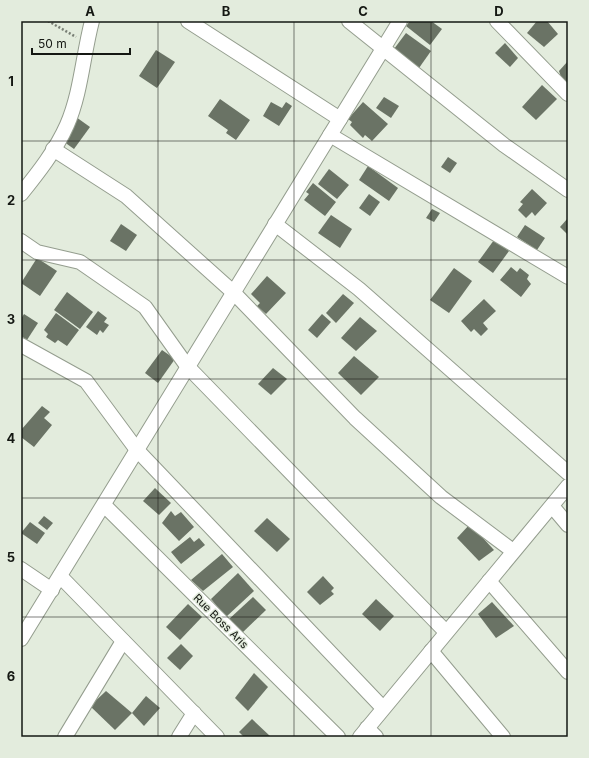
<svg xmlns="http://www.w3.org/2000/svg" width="589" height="758" viewBox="0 0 589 758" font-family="Inter,sans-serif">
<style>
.building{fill:#6a7365}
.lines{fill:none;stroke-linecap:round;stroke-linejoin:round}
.street-casing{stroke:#949d8e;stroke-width:16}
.path{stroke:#787e74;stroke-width:2.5;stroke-dasharray:2 2;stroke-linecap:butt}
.street{stroke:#fff;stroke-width:14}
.grid{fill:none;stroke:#151813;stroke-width:1;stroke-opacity:0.55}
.labels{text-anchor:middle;stroke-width:3;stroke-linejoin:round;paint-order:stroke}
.street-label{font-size:11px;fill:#151813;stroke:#e3ecdd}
.neatline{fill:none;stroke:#151813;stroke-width:1.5}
.grid-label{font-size:13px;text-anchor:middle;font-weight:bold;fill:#151813}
</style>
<rect width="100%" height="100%" fill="#e3ecdd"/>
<g class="building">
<polygon points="410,21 431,21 442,29 430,45 406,26"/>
<polygon points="537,21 547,21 558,34 544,47 527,33"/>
<polygon points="406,33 431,51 419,68 391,53"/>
<polygon points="505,43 518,58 510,67 495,53"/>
<polygon points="156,50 175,62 157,88 139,76"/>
<polygon points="568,61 568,87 562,80 559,71"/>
<polygon points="542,85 557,99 536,120 522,107"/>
<polygon points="384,97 399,106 391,118 376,108"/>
<polygon points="220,99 250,120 236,140 226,133 228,130 208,116"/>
<polygon points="271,102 282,108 286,102 292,106 279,126 263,116"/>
<polygon points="363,102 388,124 372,141 365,135 363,138 350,125 352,122 348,119"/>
<polygon points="76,117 90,127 74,149 60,139"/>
<polygon points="448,157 457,163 450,173 441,167"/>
<polygon points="368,166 398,188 389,201 359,180"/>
<polygon points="329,169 349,185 337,199 318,184"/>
<polygon points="313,183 336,202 325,216 304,200 309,194 306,192"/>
<polygon points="532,189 547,203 535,216 532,212 526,218 518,210 523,204 520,202"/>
<polygon points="369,194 380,202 370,216 359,208"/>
<polygon points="432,209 440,213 434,222 426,218"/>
<polygon points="331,215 352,229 340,248 318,233"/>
<polygon points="568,218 568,235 560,227"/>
<polygon points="121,224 137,235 126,251 110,241"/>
<polygon points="525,225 545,238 537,250 517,237"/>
<polygon points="494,240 509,251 493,273 478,262"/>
<polygon points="37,258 57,271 40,296 21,283"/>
<polygon points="511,267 517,272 520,268 529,275 527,279 531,284 521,297 500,280"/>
<polygon points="454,268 472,281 449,313 430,300"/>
<polygon points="267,276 286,293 266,314 257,306 260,303 251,294"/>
<polygon points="67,292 93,312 80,329 54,310"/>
<polygon points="343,294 354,303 336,323 326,313"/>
<polygon points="484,299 496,311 483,323 488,329 481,336 474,329 471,332 461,321"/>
<polygon points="98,311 107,318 104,322 109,325 103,333 100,330 97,335 86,327"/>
<polygon points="56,313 79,330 67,346 58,340 55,343 46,337 48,334 44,330"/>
<polygon points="24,314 38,323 27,340 21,336 21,319"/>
<polygon points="322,314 331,322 317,338 308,330"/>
<polygon points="360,317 377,331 356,351 341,338"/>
<polygon points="162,350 175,359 158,383 145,373"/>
<polygon points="354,356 379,377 361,395 338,373"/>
<polygon points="273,368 287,379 271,395 258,384"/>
<polygon points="42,406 50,412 44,418 52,425 34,447 21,437 21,430"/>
<polygon points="155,488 171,503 159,515 143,501"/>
<polygon points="171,511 175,516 181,512 194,527 179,541 162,523"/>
<polygon points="44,516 53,523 47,530 38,523"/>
<polygon points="267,518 290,539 277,552 254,531"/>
<polygon points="30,522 45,533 37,544 21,533"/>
<polygon points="470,524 494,550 479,561 457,538"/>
<polygon points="190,537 194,542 199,538 205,545 181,564 171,552"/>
<polygon points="222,554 233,567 203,591 191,580"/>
<polygon points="238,573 254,591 226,617 211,599"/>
<polygon points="323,576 334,588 331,591 334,594 320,605 307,592"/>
<polygon points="253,597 266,610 241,634 228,620"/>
<polygon points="376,599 394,616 380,631 362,614"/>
<polygon points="492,602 514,626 496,638 478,614"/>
<polygon points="188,604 202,617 180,640 166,627"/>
<polygon points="181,644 193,656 180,670 167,658"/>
<polygon points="254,673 268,687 248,711 235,698"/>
<polygon points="106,691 132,713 115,730 90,706"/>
<polygon points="146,696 160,708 144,726 132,713"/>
<polygon points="252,719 271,737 244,737 239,732"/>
</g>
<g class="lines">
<defs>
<g id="street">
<polyline points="188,21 340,119"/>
<polyline points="349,21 504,145 568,190"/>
<polyline points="497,21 568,94"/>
<polyline points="330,135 568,277"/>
<polyline points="53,149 126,196 233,292 355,418 441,497 513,551"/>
<path d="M21,194C38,173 56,150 67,125C81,93 83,55 92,21"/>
<polyline points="275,224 359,289 568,473"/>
<polyline points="21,241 37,252 80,262 145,307 187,366 446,632"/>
<polyline points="21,345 86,381 137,450 383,708"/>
<polyline points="104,505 338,737"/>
<polyline points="552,506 568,525"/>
<polyline points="21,569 52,590"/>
<polyline points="60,576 217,737"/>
<polyline points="489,581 568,672"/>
<polyline points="21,639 400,21"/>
<polyline points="431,651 503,737"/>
<polyline points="367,728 376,737"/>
<polyline points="65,737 123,641"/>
<polyline points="179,737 194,713"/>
<polyline points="360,737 568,486"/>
</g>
</defs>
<use href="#street" class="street-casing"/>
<polyline class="path" points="48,21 76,37"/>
<use href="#street" class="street"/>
</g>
<path class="grid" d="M158,21V737M294,21V737M431,21V737M21,141H568M21,260H568M21,379H568M21,498H568M21,617H568"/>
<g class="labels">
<g class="street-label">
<text transform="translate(221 621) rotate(45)" y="4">Rue Boss Aris</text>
</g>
</g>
<rect width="589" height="758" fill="none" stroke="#e3ecdd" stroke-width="44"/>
<path d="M32 48v6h98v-6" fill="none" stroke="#151813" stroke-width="2"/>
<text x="38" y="48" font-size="12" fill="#151813" stroke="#e3ecdd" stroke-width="3" paint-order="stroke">50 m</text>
<rect x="22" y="22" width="545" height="714" class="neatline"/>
<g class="grid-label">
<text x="90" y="16">A</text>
<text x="226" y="16">B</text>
<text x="363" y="16">C</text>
<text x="499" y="16">D</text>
<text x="11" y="86">1</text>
<text x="11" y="205">2</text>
<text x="11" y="324">3</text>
<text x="11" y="443">4</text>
<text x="11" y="562">5</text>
<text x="11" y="681">6</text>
</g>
</svg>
